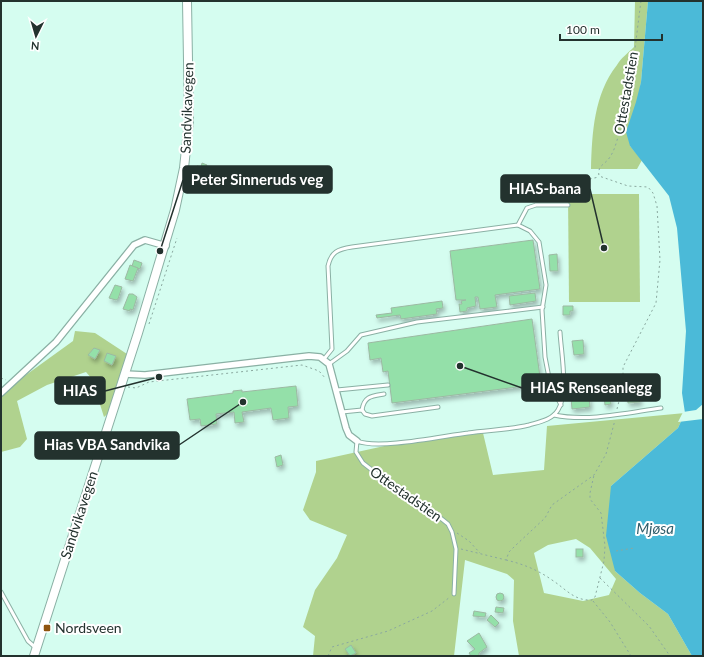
<svg xmlns="http://www.w3.org/2000/svg" width="704" height="657" viewBox="0 0 704 657" font-family="Lato,sans-serif">
<style>
.green{fill:#b0d28e;fill-rule:evenodd}
.water{fill:#4bbad8}
.pier{fill:#d5fdf0}
.building{fill:#94e0a9;stroke:#9cb9a3;filter:url(#shadow)}
.lines{fill:none;stroke-linecap:round;stroke-linejoin:round}
.lane-casing{stroke:#8ab0a4;stroke-width:5}
.street-casing{stroke:#8ab0a4;stroke-width:8}
.secondary-casing{stroke:#8ab0a4;stroke-width:10}
.path{stroke:#8aa89f;stroke-width:1;stroke-dasharray:2 3;stroke-linecap:butt}
.lane{stroke:#fff;stroke-width:3}
.street{stroke:#fff;stroke-width:5.5}
.secondary{stroke:#fff;stroke-width:8}
.poi-dot{fill:#8e540f;stroke:#fff;stroke-width:1.5}
.labels{text-anchor:middle;stroke-width:4;stroke-linejoin:round;paint-order:stroke}
.street-label{font-size:14px;fill:#23322e;stroke:#fff}
.poi-label{font-size:14px;fill:#23322e;stroke:#fff;text-anchor:start}
.water-label{font-size:15px;font-style:italic;fill:#2f5d6b;stroke:#fff}
.leader{fill:none;stroke:#23322e;stroke-width:1.5}
.callout-dot{fill:#23322e;stroke:#fff;stroke-width:1.5}
.callout{fill:#23322e;stroke:#23322e;stroke-width:1.5}
.callout-label{font-size:15px;text-anchor:middle;font-weight:bold;fill:#fff}
</style>
<defs>
<filter id="shadow"><feDropShadow dx="2" dy="3.5" stdDeviation="2" flood-color="#0004"/></filter>
</defs>
<rect width="100%" height="100%" fill="#d5fdf0"/>
<g class="green">
<path d="M635,1H648L641,82L630,146L642,160L637,169H591C592,133 594,94 617,65C621,58 628,53 634,47Z"/>
<polygon points="568,194 639,194 640,302 569,302"/>
<polygon points="75,331 95,333 127,354 128,372 112,410 104,417 92,379 86,372 47,385 17,401 27,439 20,447 1,452 1,393 73,341"/>
<path d="M685,413L678,428L611,486L615,571L640,593L668,614L692,656H519L513,621L514,580L507,574L465,560L454,656H313L315,636L303,627L315,590L337,558L347,535L310,520L303,510L316,472V461L389,445L483,433L493,475L544,470L547,426ZM576,539L590,548L616,579L609,595L583,601L544,593L534,553L548,545Z"/>
</g>
<polygon class="water" points="648,1 703,1 703,656 692,656 668,614 640,593 615,571 606,536 611,486 678,428 685,413 682,393 686,331 677,228 669,196 630,146 626,132 636,102 641,82"/>
<polygon class="pier" points="703,404 703,419 678,422 683,412 696,410"/>
<g class="building">
<polygon points="202,163 207,165 204,174 196,171 197,166 201,167"/>
<polygon points="533,240 540,289 495,295 497,307 480,309 478,297 475,297 476,306 467,308 467,311 460,312 459,304 462,304 461,301 466,300 456,300 450,251"/>
<polygon points="557,254 558,271 550,271 549,255"/>
<polygon points="134,260 142,263 140,269 132,266"/>
<polygon points="130,265 138,268 133,281 125,279"/>
<polygon points="115,285 122,287 118,299 116,300 109,298"/>
<polygon points="535,293 536,301 510,305 509,296"/>
<polygon points="129,294 133,294 137,297 133,310 130,309 130,311 123,309"/>
<polygon points="442,301 443,308 436,309 437,314 401,319 400,315 377,318 376,315 392,313 391,308"/>
<polygon points="563,306 573,306 573,311 570,311 570,315 563,315"/>
<polygon points="532,319 541,384 392,403 388,371 383,372 381,358 370,360 368,343"/>
<polygon points="583,340 584,354 574,355 572,341"/>
<polygon points="94,348 100,350 95,359 88,355"/>
<polygon points="107,353 116,356 112,365 104,361"/>
<polygon points="296,386 298,406 288,407 289,418 273,420 271,408 242,412 244,422 235,423 234,412 216,414 217,424 201,426 200,419 190,420 187,399 233,393 233,391 242,390 242,392"/>
<polygon points="639,393 640,402 628,403 627,395"/>
<polygon points="589,396 590,407 572,409 571,398"/>
<polygon points="610,396 611,404 605,405 604,397"/>
<polygon points="281,455 283,465 277,467 275,457"/>
<rect x="576" y="549" width="7" height="8"/>
<circle cx="500" cy="597" r="4"/>
<polygon points="496,607 504,608 503,613 495,612"/>
<polygon points="474,611 486,613 485,617 473,616"/>
<polygon points="491,615 499,623 495,627 487,620"/>
<polygon points="479,633 487,647 479,653 479,656 471,656 469,653 475,649 467,641"/>
<polygon points="351,645 356,653 350,656 345,649"/>
</g>
<g class="lines">
<defs>
<g id="lane">
<polyline points="518,225 530,231 539,242 546,285 542,310 545,357 550,383 561,405"/>
<path d="M324,359L332,349L328,266C331,252 338,249 352,247L518,225L527,208L536,205H568"/>
<polyline points="329,364 347,351 361,335 417,322 543,307"/>
<polyline points="337,390 388,385"/>
<path d="M362,410C364,396 372,396 384,394"/>
<polyline points="342,412 362,410 365,414 372,416 438,407"/>
<path d="M554,415C588,422 626,413 661,408"/>
<polyline points="1,592 28,641 36,648"/>
<path d="M454,594L456,549L452,532L448,524L433,512L409,499L363,463L356,452L357,441C379,450 443,436 468,433C488,430 509,430 529,425C539,422 552,420 558,410C569,393 561,352 560,332"/>
</g>
<g id="street">
<polyline points="125,374 145,375 309,356 320,357 329,364 346,428 349,435 357,441"/>
<polyline points="1,393 56,342 134,245 145,240 166,246"/>
</g>
<polyline id="secondary" points="34,656 138,333 175,210 184,168 189,121 187,1"/>
</defs>
<use href="#lane" class="lane-casing"/>
<use href="#street" class="street-casing"/>
<use href="#secondary" class="secondary-casing"/>
<g class="path">
<polyline points="531,201 537,193 542,189 599,177"/>
<polyline points="149,324 177,238"/>
<polyline points="1,378 6,380"/>
<polyline points="128,387 136,388 149,382 302,365 319,371 326,379"/>
<path d="M617,409L623,385V367L656,303L660,260L657,206L653,193L648,187L628,186L599,176C597,165 605,165 610,157C614,151 616,144 618,137C631,93 635,46 641,1"/>
<polyline points="457,533 469,541 480,553"/>
<polyline points="461,549 506,560 509,552 516,545 545,518 552,505 594,475 606,454 615,420"/>
<polyline points="616,551 634,548"/>
<path d="M506,560C523,564 538,570 552,580C566,589 574,601 592,600L595,597L604,561L605,546L601,513L590,499V493L594,475"/>
<polyline points="600,578 649,626 670,656"/>
<polyline points="593,601 610,622 631,656"/>
<polyline points="328,656 332,647 388,631 432,611 450,597"/>
</g>
<use href="#lane" class="lane"/>
<use href="#street" class="street"/>
<use href="#secondary" class="secondary"/>
</g>
<rect class="poi-dot" x="43" y="624" width="8" height="8" rx="2"/>
<g class="labels">
<g class="street-label">
<text transform="translate(626 93) rotate(-80)" y="5">Ottestadstien</text>
<text transform="translate(187 108) rotate(-88)" y="5">Sandvikavegen</text>
<text transform="translate(406 494) rotate(35)" y="5">Ottestadstien</text>
<text transform="translate(79 515) rotate(-72)" y="5">Sandvikavegen</text>
</g>
<g class="poi-label">
<text x="55" y="633">Nordsveen</text>
</g>
<g class="water-label">
<text x="655" y="534">Mjøsa</text>
</g>
</g>
<path class="leader" d="M160 251L183 180M604 248L590 189M460 366L522 388M159 377L105 391M243 402L179 445"/>
<g class="callout-dot">
<circle cx="160" cy="251" r="4"/>
<circle cx="604" cy="248" r="4"/>
<circle cx="460" cy="366" r="4"/>
<circle cx="159" cy="377" r="4"/>
<circle cx="243" cy="402" r="4"/>
</g>
<g class="callout">
<rect x="183" y="166" width="149" height="27" rx="4"/>
<rect x="501" y="175" width="89" height="27" rx="4"/>
<rect x="522" y="374" width="138" height="27" rx="4"/>
<rect x="55" y="377" width="50" height="27" rx="4"/>
<rect x="35" y="432" width="144" height="27" rx="4"/>
</g>
<g class="callout-label">
<text x="257" y="185">Peter Sinneruds veg</text>
<text x="545" y="194">HIAS-bana</text>
<text x="591" y="393">HIAS Renseanlegg</text>
<text x="80" y="396">HIAS</text>
<text x="107" y="450">Hias VBA Sandvika</text>
</g>
<rect width="704" height="657" fill="none" stroke="#23322e" stroke-width="4"/>
<g transform="translate(36 36) rotate(185)" stroke="#ffffff" stroke-width="3" paint-order="stroke">
<path d="M0-3L7 15L0 10L-7 15Z" fill="#23322e"/>
<text y="-6" font-size="11" font-weight="bold" text-anchor="middle" fill="#23322e">N</text>
</g>
<path d="M560 34v6h102v-6" fill="none" stroke="#23322e" stroke-width="2"/>
<text x="566" y="34" font-size="12" fill="#23322e" stroke="#ffffff" stroke-width="3" paint-order="stroke">100 m</text>
</svg>
